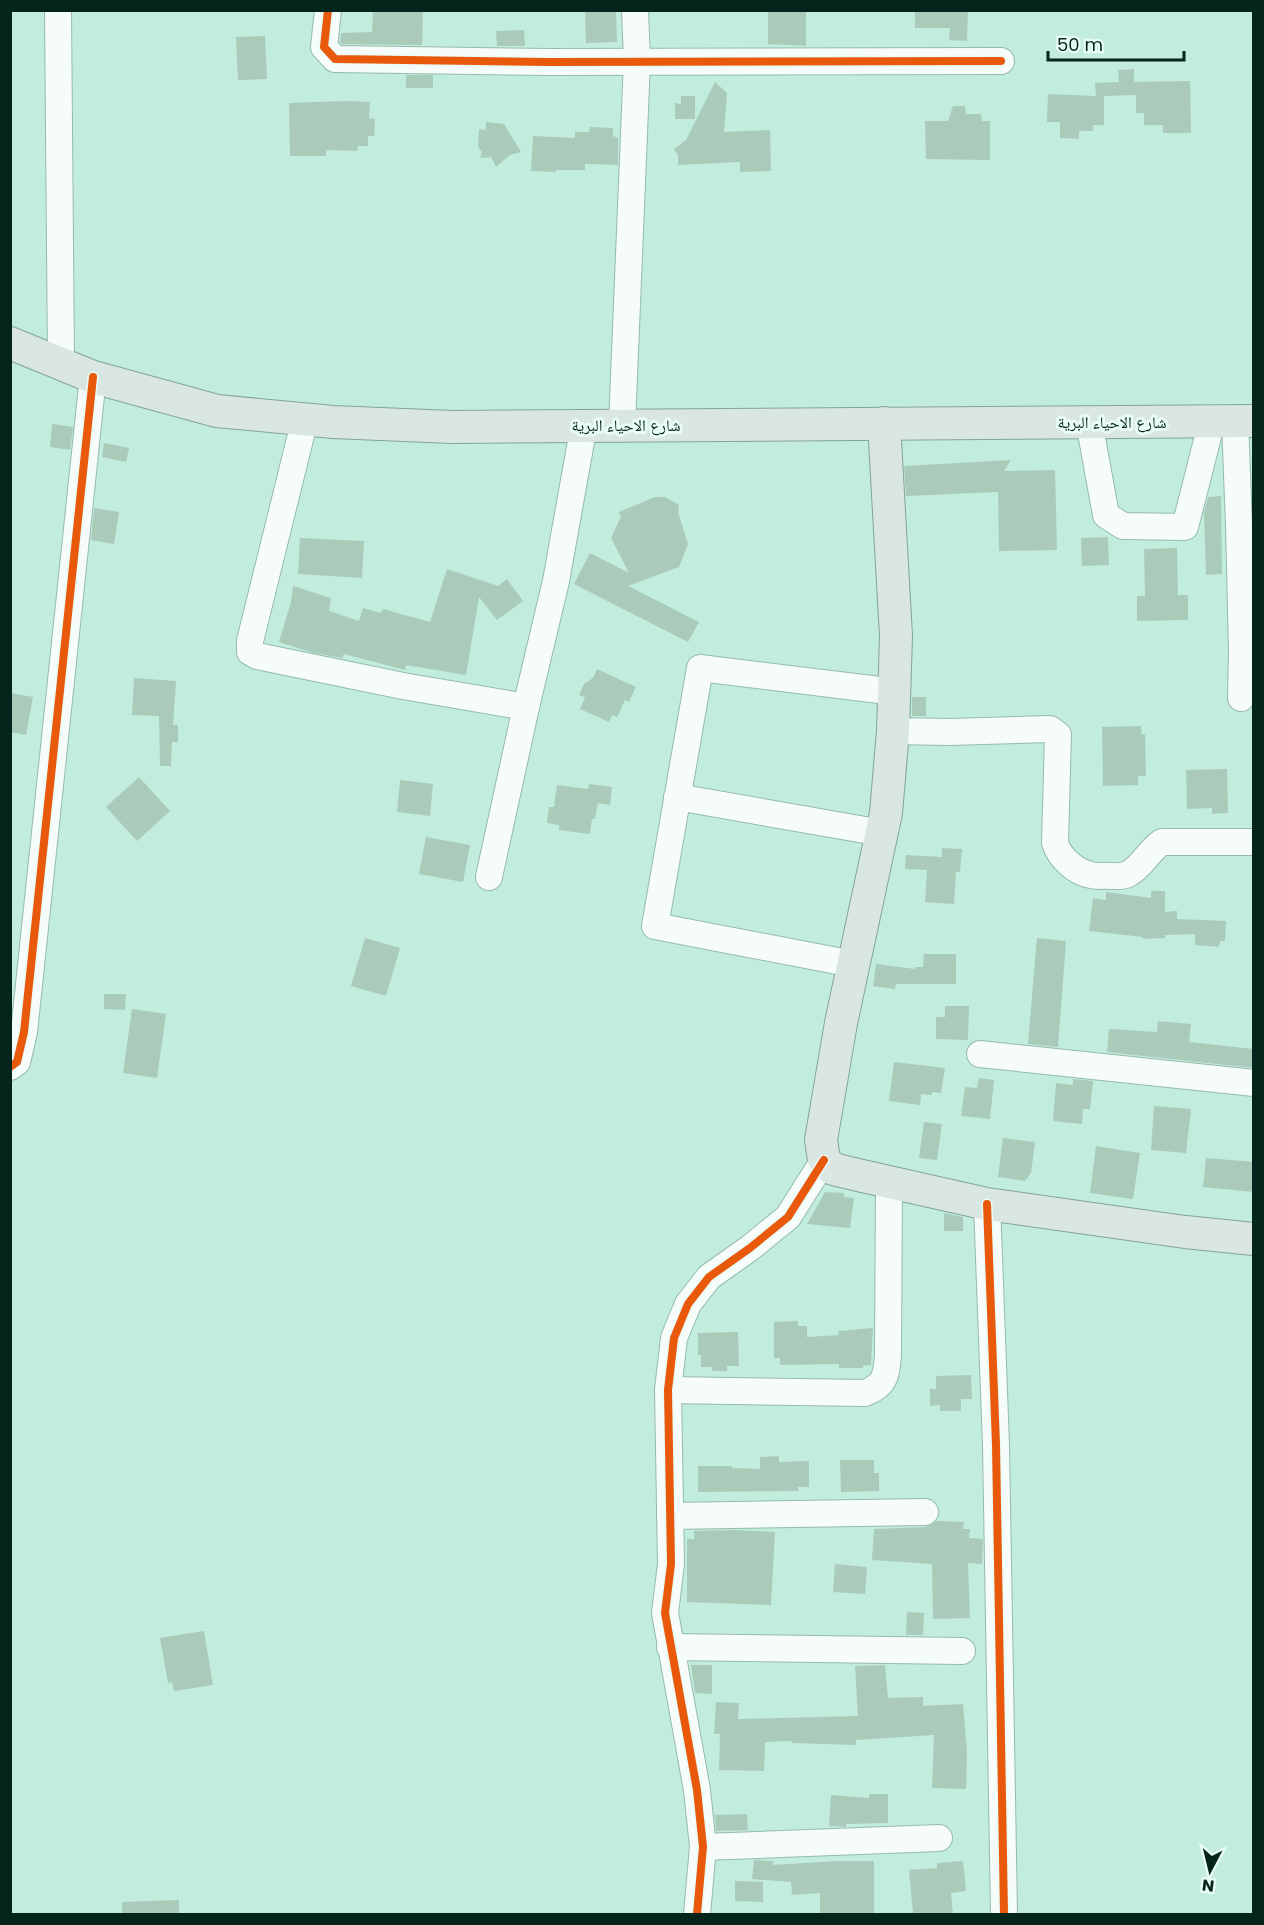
<svg xmlns="http://www.w3.org/2000/svg" width="1264" height="1925" viewBox="0 0 1264 1925" font-family="Poppins,'Noto Naskh Arabic',sans-serif">
<style>
.building{fill:#aacbba}
.lines{fill:none;stroke-linecap:round;stroke-linejoin:round}
.minor-casing{stroke:#95bbaf;stroke-width:28}
.major-casing{stroke:#83a49a;stroke-width:34}
.minor{stroke:#f6fcfa;stroke-width:26}
.major{stroke:#d9e6e2;stroke-width:32}
.cycleway-casing{stroke:#eafcf6;stroke-width:11}
.cycleway{stroke:#e8590c;stroke-width:8}
.labels{text-anchor:middle;stroke-width:6;stroke-linejoin:round;paint-order:stroke}
.street-label{font-size:16px;fill:#04251c;stroke:#eafcf6}
</style>
<rect width="100%" height="100%" fill="#c2ecdd"/>
<g class="building">
<polygon points="373,10 423,10 422,45 342,44 340,42 341,33 372,32"/>
<polygon points="585,10 616,10 617,42 586,43"/>
<polygon points="915,10 968,10 967,41 949,40 950,28 915,28"/>
<polygon points="768,12 806,12 806,46 768,44"/>
<polygon points="524,30 525,46 497,46 496,31"/>
<polygon points="265,36 267,79 238,80 236,37"/>
<polygon points="1134,69 1134,82 1190,81 1191,133 1163,133 1163,125 1144,125 1144,113 1136,113 1136,95 1104,96 1104,125 1093,125 1093,131 1079,131 1079,139 1060,138 1060,122 1047,122 1048,94 1096,96 1095,83 1119,82 1118,70"/>
<rect x="406" y="75" width="27" height="13"/>
<polygon points="715,82 727,93 724,132 770,130 771,171 740,172 740,162 678,165 678,155 674,149 686,140"/>
<polygon points="681,96 695,96 695,119 675,119 675,103 681,104"/>
<polygon points="345,101 370,102 369,118 375,119 374,136 368,136 368,146 358,146 357,151 326,150 326,156 290,156 289,103"/>
<polygon points="953,106 965,106 966,114 981,114 982,121 990,121 990,160 926,159 925,121 948,121"/>
<polygon points="486,122 504,124 521,152 510,155 496,167 491,157 480,158 482,152 478,147 479,129 486,130"/>
<polygon points="590,127 613,128 613,136 618,138 618,165 585,164 585,170 556,170 556,172 531,171 533,136 575,138 575,132 589,132"/>
<polygon points="52,424 73,427 70,450 50,447"/>
<polygon points="104,443 129,448 126,462 102,457"/>
<polygon points="1011,460 1004,471 1055,470 1057,550 999,551 998,492 906,496 904,466"/>
<polygon points="1221,496 1222,574 1206,575 1204,513 1208,497"/>
<polygon points="655,497 665,497 679,505 678,512 688,544 679,567 628,586 699,622 688,642 574,584 590,553 629,573 611,538 621,517 619,512"/>
<polygon points="94,508 119,512 114,544 91,540"/>
<polygon points="1108,537 1109,565 1082,566 1081,538"/>
<polygon points="300,538 364,541 362,578 298,574"/>
<polygon points="1177,548 1178,595 1188,595 1188,620 1137,621 1137,596 1145,596 1144,549"/>
<polygon points="447,569 498,586 507,579 523,601 497,620 479,597 466,675 406,665 405,670 344,654 342,658 310,652 279,642 291,602 293,586 331,598 329,611 359,621 363,608 381,613 383,609 430,622"/>
<polygon points="597,669 636,687 629,702 625,700 617,717 612,715 609,722 580,709 585,697 579,695 584,684 593,678"/>
<polygon points="134,678 176,681 173,725 178,725 178,742 172,742 171,766 160,766 159,716 132,715"/>
<polygon points="10,693 33,697 26,735 10,732"/>
<rect x="912" y="697" width="14" height="19"/>
<polygon points="1141,726 1142,735 1145,734 1146,776 1138,776 1138,785 1103,786 1102,727"/>
<polygon points="1227,769 1228,813 1212,814 1212,808 1187,809 1186,770"/>
<polygon points="139,777 170,811 137,841 106,807"/>
<polygon points="400,780 433,784 430,816 397,812"/>
<polygon points="589,784 612,787 610,805 598,803 595,819 592,819 590,834 559,830 559,825 547,823 549,807 554,807 557,785 588,789"/>
<polygon points="426,837 470,845 463,882 419,874"/>
<polygon points="942,848 962,849 960,872 956,872 954,904 925,902 927,870 905,869 906,855 942,857"/>
<polygon points="1151,891 1165,891 1165,912 1177,911 1177,919 1226,921 1225,941 1220,941 1219,947 1195,945 1195,934 1165,935 1165,938 1143,939 1143,937 1089,931 1093,898 1106,900 1106,892 1151,898"/>
<polygon points="365,938 400,948 386,996 351,986"/>
<polygon points="1037,938 1066,941 1058,1047 1028,1044"/>
<polygon points="924,954 956,954 956,984 896,984 895,989 873,986 876,964 915,969 915,967 923,967"/>
<polygon points="104,994 126,994 125,1010 104,1009"/>
<polygon points="945,1006 969,1006 968,1040 936,1039 936,1017 945,1017"/>
<polygon points="132,1009 166,1014 157,1078 123,1073"/>
<polygon points="1158,1021 1191,1024 1189,1042 1254,1049 1254,1068 1107,1052 1109,1029 1157,1032"/>
<polygon points="894,1062 945,1068 941,1093 932,1092 932,1095 921,1094 920,1105 889,1101"/>
<polygon points="979,1078 994,1080 990,1119 961,1116 965,1087 977,1088"/>
<polygon points="1073,1079 1093,1081 1090,1109 1083,1109 1082,1124 1053,1121 1056,1083 1073,1085"/>
<polygon points="1154,1106 1191,1109 1186,1153 1151,1150"/>
<polygon points="924,1122 942,1124 937,1160 919,1158"/>
<polygon points="1003,1138 1035,1142 1031,1173 1025,1181 998,1177"/>
<polygon points="1096,1146 1140,1153 1133,1199 1090,1193"/>
<polygon points="1206,1158 1254,1162 1254,1192 1203,1187"/>
<polygon points="825,1192 844,1193 844,1197 854,1198 850,1228 807,1224"/>
<polygon points="944,1213 963,1217 963,1231 944,1231"/>
<polygon points="798,1321 798,1326 807,1326 807,1337 839,1335 838,1331 873,1328 871,1365 863,1366 863,1368 839,1368 839,1364 780,1365 780,1358 774,1358 774,1322"/>
<polygon points="738,1332 739,1366 727,1366 727,1371 712,1371 712,1367 701,1367 701,1355 698,1355 698,1333"/>
<polygon points="971,1375 972,1399 961,1399 961,1411 940,1411 940,1405 930,1406 930,1389 936,1389 936,1376"/>
<polygon points="779,1456 779,1462 809,1461 809,1487 798,1487 798,1491 698,1492 698,1466 732,1466 732,1468 760,1469 760,1457"/>
<polygon points="840,1460 874,1460 874,1473 879,1473 879,1491 841,1492"/>
<polygon points="937,1521 964,1522 963,1529 970,1529 969,1538 983,1539 982,1564 968,1563 970,1618 933,1619 932,1564 872,1560 874,1529 925,1527"/>
<polygon points="734,1530 775,1532 771,1605 687,1602 687,1539 694,1539 694,1531"/>
<polygon points="835,1564 867,1567 865,1594 833,1592"/>
<polygon points="907,1612 924,1613 923,1635 906,1635"/>
<polygon points="204,1631 213,1685 174,1691 172,1682 168,1683 160,1638"/>
<polygon points="691,1665 712,1665 712,1694 695,1693"/>
<polygon points="885,1665 888,1698 923,1697 923,1706 963,1704 967,1750 966,1789 932,1788 934,1735 856,1740 856,1745 792,1743 792,1741 765,1742 764,1771 719,1770 720,1734 714,1734 716,1702 739,1703 738,1719 858,1716 855,1666"/>
<polygon points="869,1794 888,1794 888,1823 846,1824 846,1827 829,1826 831,1795 869,1798"/>
<polygon points="747,1814 748,1830 716,1831 715,1815"/>
<polygon points="754,1860 773,1861 773,1865 836,1861 874,1861 874,1914 820,1914 820,1893 792,1895 791,1882 752,1879"/>
<polygon points="963,1861 966,1891 951,1893 953,1914 913,1914 909,1870 937,1868 937,1863"/>
<polygon points="735,1881 763,1882 763,1902 735,1901"/>
<polygon points="179,1900 179,1914 122,1914 122,1902"/>
</g>
<g class="lines">
<defs>
<g id="minor">
<polyline points="58,10 61,363"/>
<polyline points="328,10 324,47 335,59 549,62 1001,61"/>
<polyline points="305,419 250,641 250,652 257,656 403,686 526,707"/>
<polyline points="1235,421 1239,526 1242,650 1254,650"/>
<polyline points="1089,422 1106,515 1123,526 1185,527 1212,421"/>
<polyline points="622,425 637,61 635,10"/>
<polyline points="1241,698 1242,650"/>
<path d="M893,731L950,732L1050,729L1058,735L1055,843C1060,858 1075,872 1091,875C1097,877 1104,875 1110,876C1116,876 1123,877 1128,874C1142,867 1149,850 1162,842H1254"/>
<polyline points="677,797 882,833"/>
<polyline points="489,877 526,707 556,581 584,425"/>
<polyline points="853,964 655,926 700,668 896,692"/>
<polyline points="980,1054 1254,1083"/>
<polyline points="10,1067 17,1062 24,1032 93,377"/>
<polyline points="987,1204 996,1445 1004,1914"/>
<path d="M668,1390L865,1393C885,1385 886,1377 888,1356L889,1182"/>
<polyline points="670,1516 925,1512"/>
<polyline points="670,1647 962,1651"/>
<polyline points="703,1847 939,1838"/>
<polyline points="697,1914 703,1847 697,1790 665,1613 671,1564 668,1390 674,1338 688,1304 709,1277 750,1248 788,1217 824,1160"/>
</g>
<g id="major">
<polyline points="10,343 93,377 217,411 333,422 452,427 1254,421"/>
<polyline points="884,423 896,636 893,731 886,813 841,1023 821,1140 824,1160 833,1169 858,1175 987,1204 1185,1232 1254,1239"/>
</g>
</defs>
<use href="#minor" class="minor-casing"/>
<use href="#major" class="major-casing"/>
<use href="#minor" class="minor"/>
<use href="#major" class="major"/>
<defs>
<g id="cycleway">
<polyline points="328,10 324,47 335,59 549,62 1001,61"/>
<polyline points="10,1067 17,1062 24,1032 93,377"/>
<polyline points="987,1204 996,1445 1004,1914"/>
<polyline points="697,1914 703,1847 697,1790 665,1613 671,1564 668,1390 674,1338 688,1304 709,1277 750,1248 788,1217 824,1160"/>
</g>
</defs>
<use href="#cycleway" class="cycleway-casing"/>
<use href="#cycleway" class="cycleway"/>
</g>
<g class="labels">
<g class="street-label">
<text x="1112" y="428">شارع الاحياء البرية</text>
<text x="626" y="431">شارع الاحياء البرية</text>
</g>
</g>
<rect width="1264" height="1925" fill="none" stroke="#04251c" stroke-width="24"/>
<g transform="translate(1210 1871) rotate(187)" stroke="#eafcf6" stroke-width="4.5" paint-order="stroke">
<path d="M0-4.5L10 22L0 15L-10 22Z" fill="#04251c"/>
<text y="-9" font-size="16" font-weight="bold" text-anchor="middle" fill="#04251c">N</text>
</g>
<path d="M1048 51v9h136v-9" fill="none" stroke="#04251c" stroke-width="3"/>
<text x="1057" y="51" font-size="18" fill="#04251c" stroke="#eafcf6" stroke-width="4.5" paint-order="stroke">50 m</text>
</svg>
